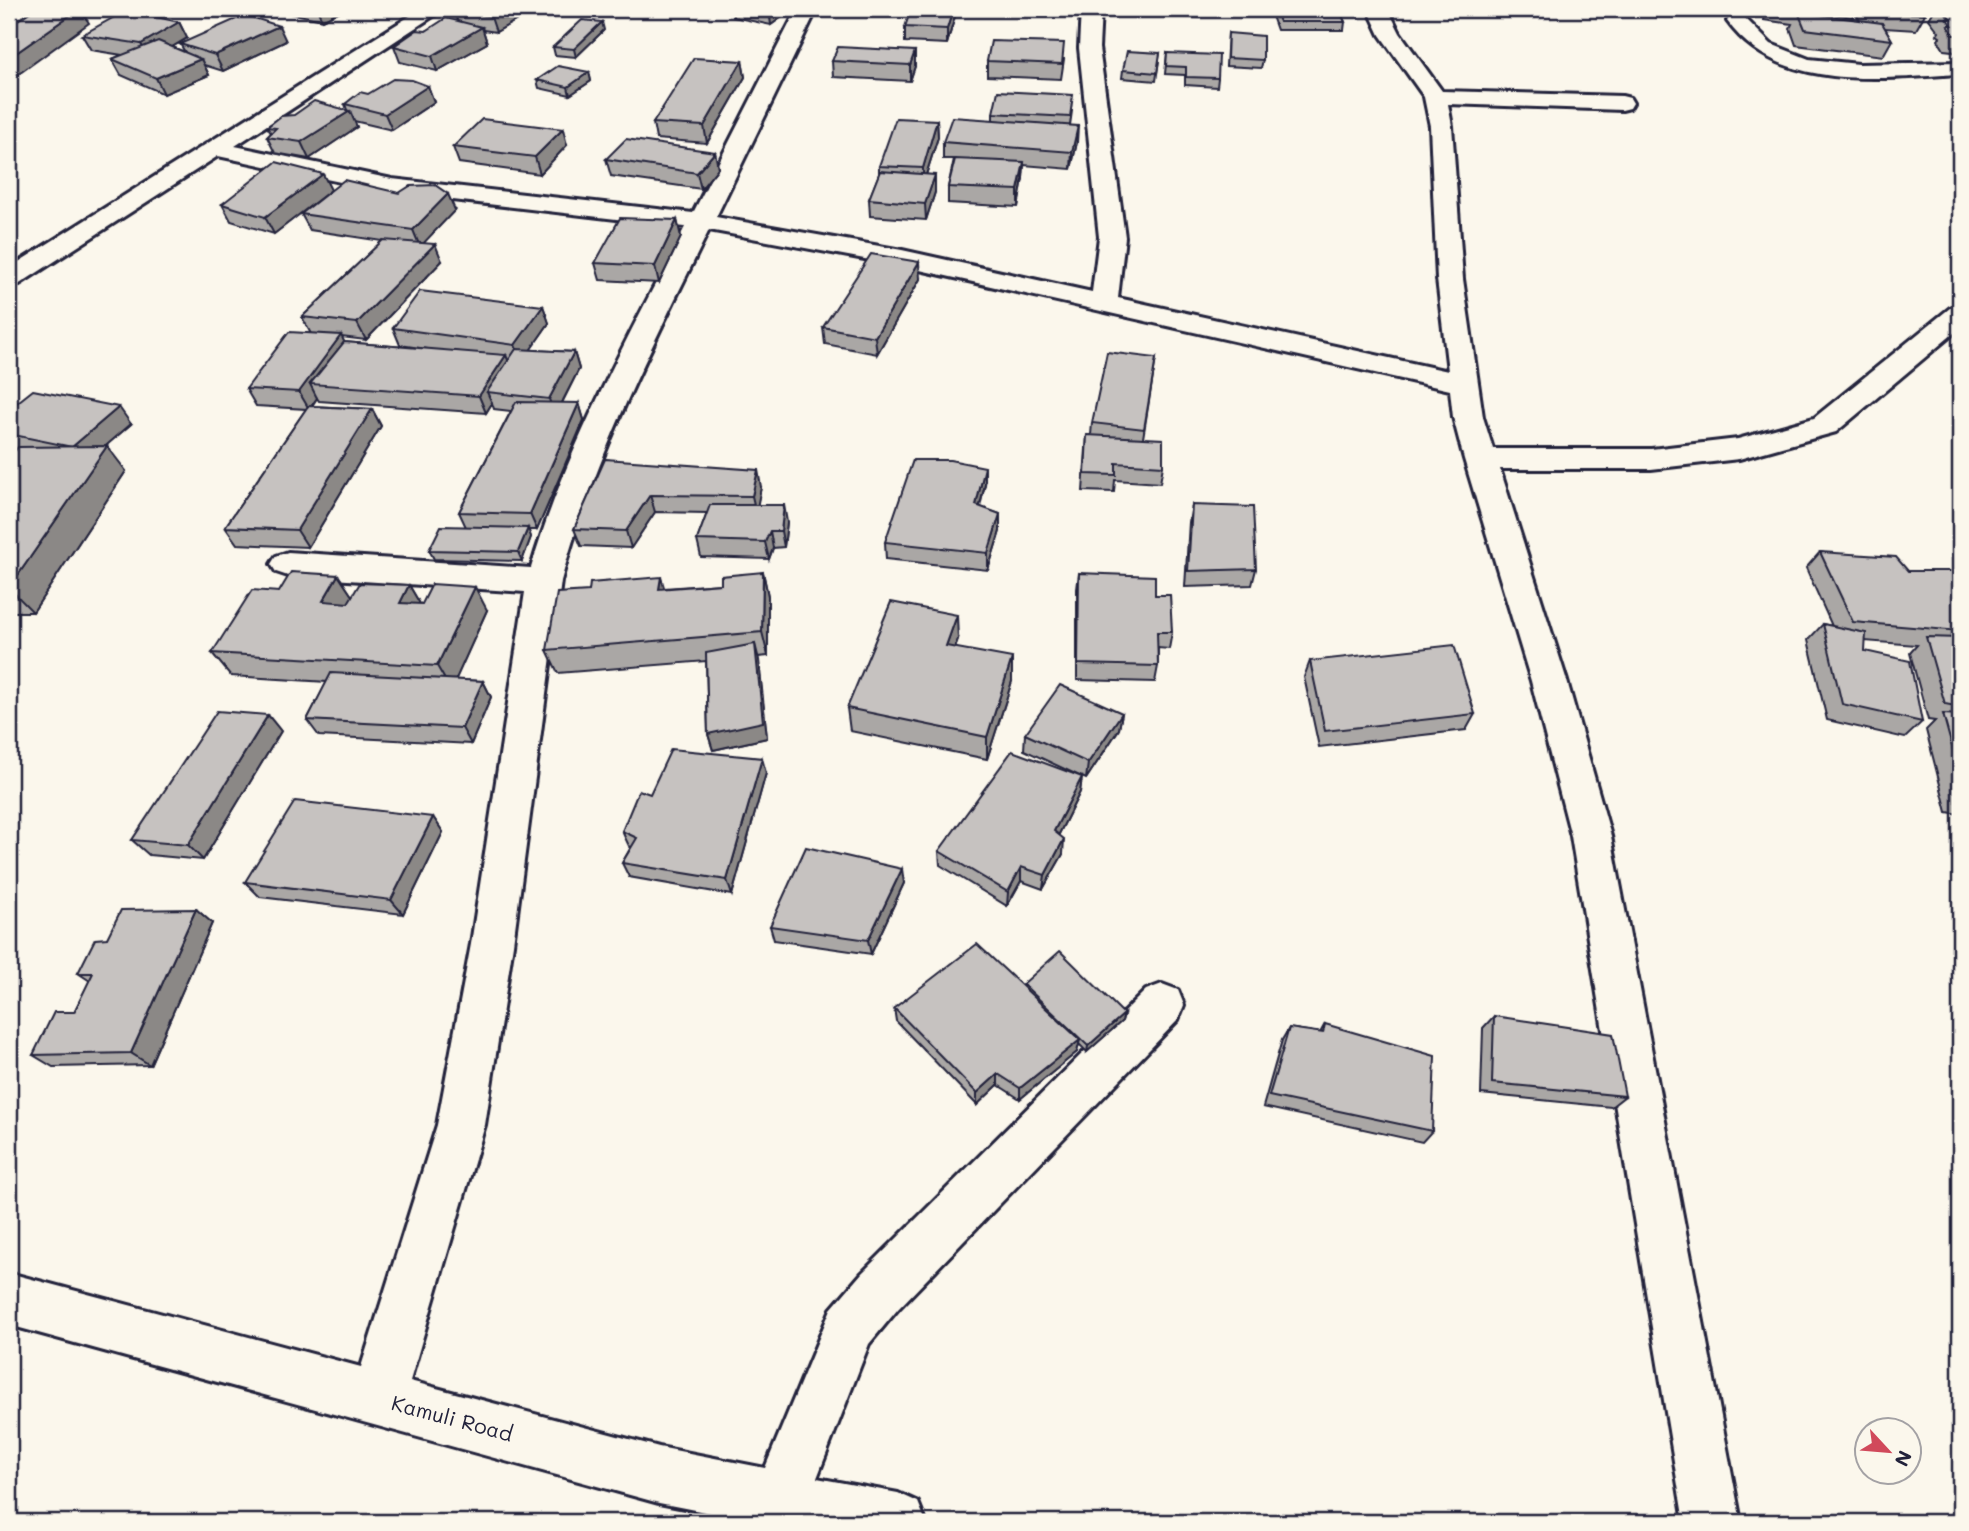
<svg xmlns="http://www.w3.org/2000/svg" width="1969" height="1531" viewBox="0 0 1969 1531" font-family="Mali,sans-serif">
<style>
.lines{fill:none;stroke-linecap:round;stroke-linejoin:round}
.minor-casing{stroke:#22223b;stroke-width:6}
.minor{fill:#fbf7ec;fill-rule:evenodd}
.wall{fill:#aaa7a5;stroke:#22223b;stroke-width:2;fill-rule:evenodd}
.shaded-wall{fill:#8b8886;stroke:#22223b;stroke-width:2}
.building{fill:#c6c2c0;stroke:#22223b;stroke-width:2}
.labels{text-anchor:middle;stroke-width:5;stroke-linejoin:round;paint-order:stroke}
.near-street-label{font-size:21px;fill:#22223b;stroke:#fbf7ec}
</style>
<rect width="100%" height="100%" fill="#fbf7ec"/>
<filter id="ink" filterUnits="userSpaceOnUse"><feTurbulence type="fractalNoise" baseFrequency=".0143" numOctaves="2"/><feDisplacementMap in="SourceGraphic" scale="14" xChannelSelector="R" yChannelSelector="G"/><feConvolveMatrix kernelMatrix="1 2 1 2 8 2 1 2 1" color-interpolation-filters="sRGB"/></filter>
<g filter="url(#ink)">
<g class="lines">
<defs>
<g id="minor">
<path d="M421,9H444L235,146L392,179L693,213L797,9H817L716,217L902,250L1092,292L1099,237L1079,48L1081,9H1101L1099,48L1125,237L1118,298L1448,371L1437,279L1430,126L1424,97L1380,35L1368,9H1388L1400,33L1442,91L1622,96L1630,98L1633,103L1630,108L1622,110L1448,104L1452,126L1463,279L1483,417L1493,449H1651L1738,439L1814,418L1950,308L1960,306V328L1836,432L1739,459L1651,469H1500L1567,681L1611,836L1741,1522H1684L1571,836L1531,681L1464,459L1453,417L1450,390L902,266L709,230C653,344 594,458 561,581L513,944L485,1125L410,1381L659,1447L765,1468L831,1309L862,1273L1146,990L1162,984L1178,990L1184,1005L1178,1020L898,1309L869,1344L817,1478L898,1493L918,1502L926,1522H756L659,1503L9,1325V1273L361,1367L437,1125L471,944L525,592L288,576L276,572L271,564L276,556L288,552L531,568C566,449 628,337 685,227L392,193L218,156L18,285L9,287V268Z"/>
<path d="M1737,15L1744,17L1771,44L1809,59L1859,64L1960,62V74C1883,78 1778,93 1727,21L1730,17Z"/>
</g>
</defs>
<use href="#minor" class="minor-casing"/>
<use href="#minor" class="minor"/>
</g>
<g class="wall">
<polygon points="271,9 344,9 322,20"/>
<polygon points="453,9 528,9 529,13 496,32 483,30 487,43 437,71 400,62 394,46 426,31 457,20"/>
<polygon points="732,9 782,9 782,17 771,25 733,17"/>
<polygon points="1128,9 1202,9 1201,18 1128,14"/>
<polygon points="1273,9 1339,9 1345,22 1344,30 1277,30 1272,16"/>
<path d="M1763,9H1920L1925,14L1916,30L1885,28L1892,40L1883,56L1796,45L1790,28L1792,24L1764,20ZM1852,10L1860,20L1851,19L1853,17Z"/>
<polygon points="1935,9 1960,9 1960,57 1952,51 1944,50 1938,40 1940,37 1937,35 1939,32 1929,19"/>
<polygon points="955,16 947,44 905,42 905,27"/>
<polygon points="179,22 187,38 172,47 185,52 180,44 286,41 223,71 204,65 209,75 164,94 121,75 112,59 122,55 91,50 82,35"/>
<polygon points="604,30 576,57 555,55 553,47"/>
<polygon points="1228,33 1263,60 1261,68 1226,66"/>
<polygon points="915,51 915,66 910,81 833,77 832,61"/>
<polygon points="1160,53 1156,81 1122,78 1123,70"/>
<polygon points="1167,53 1218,78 1217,87 1185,85 1185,75 1165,74"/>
<polygon points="1064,59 1061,79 987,76 987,61"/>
<polygon points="742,61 745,77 707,143 656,139 653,123"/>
<polygon points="589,72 591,81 570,95 539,88 537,80"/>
<polygon points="428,86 434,102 392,130 354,121 357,127 309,159 275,153 267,137 271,133 267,127 347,110 345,104 368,94"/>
<polygon points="1072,111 1070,125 1077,142 1071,169 1024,165 1023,178 1018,207 948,203 948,187 954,159 943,159 943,142 993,120 993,113"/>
<polygon points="937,120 938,137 926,175 935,175 935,192 926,220 870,216 869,199 879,174 879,166"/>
<polygon points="567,145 540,174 459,163 453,147"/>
<polygon points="715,152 718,168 701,189 611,176 606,159"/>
<polygon points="331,190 455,210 423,243 442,261 366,340 341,337 344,342 427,349 400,345 393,328 543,306 549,323 530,350 574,352 579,369 562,403 579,403 584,420 537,530 528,530 531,537 522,561 434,559 429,550 466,527 459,512 511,411 494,409 492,403 486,413 319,401 317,398 312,406 372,409 381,426 308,547 237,544 225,527 306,409 256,406 246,389 311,334 302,317 382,241 310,230 301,214 329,191 274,234 231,221 222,204"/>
<polygon points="677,220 681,237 659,283 600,280 595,263"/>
<polygon points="920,279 877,354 825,344 823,327"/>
<polygon points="1156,358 1143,438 1163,466 1160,483 1115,480 1114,492 1083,491 1087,435 1091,435 1092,423"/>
<polygon points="9,409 131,424 105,446 126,471 33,612 9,612 9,459 16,450 9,448"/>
<polygon points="605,459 761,487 757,505 787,522 784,547 773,548 769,559 701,557 697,540 707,513 655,512 631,548 581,546 574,529"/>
<polygon points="985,484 980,507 1000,514 1000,531 988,570 886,559 885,542"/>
<polygon points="1192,505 1256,569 1252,585 1185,587 1189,522"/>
<polygon points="1820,552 1908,571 1960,573 1960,814 1947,812 1926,730 1935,721 1928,720 1910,653 1917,645 1865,641 1865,651 1922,722 1905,738 1827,720 1808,640 1823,624 1832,626 1806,568"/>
<polygon points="763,572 768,596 768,656 758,657 767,738 713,750 708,734 706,661 558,673 547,650 664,588 721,584"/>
<polygon points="1079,573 1155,595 1172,632 1169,649 1158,648 1158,666 1155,682 1077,680 1077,589"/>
<polygon points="338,575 352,596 409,585 420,604 487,610 455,680 483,681 491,697 471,744 319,736 307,720 327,682 231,676 212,653 279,592"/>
<polygon points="958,639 955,647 1012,681 987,759 850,731 847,708"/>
<polygon points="1310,661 1475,714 1466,730 1319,747 1304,677"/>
<polygon points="1122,713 1119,729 1086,779 1024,750 1025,734"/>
<polygon points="281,731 203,860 149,855 132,840"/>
<polygon points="766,773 732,895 629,877 622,863 631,847 629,846 622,831 650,794"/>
<polygon points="1082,777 1080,792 1059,834 1063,854 1043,889 1021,881 1007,906 940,865 939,851"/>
<polygon points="433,817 443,832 403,914 260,897 245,882"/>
<polygon points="904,883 871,954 774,940 770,926"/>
<polygon points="196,909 212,923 150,1065 53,1067 33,1055 74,1012 90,981 78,973 107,938"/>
<polygon points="1023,984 1124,1014 1122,1021 1087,1052 1079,1044 1077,1052 1020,1099 998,1085 977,1105 896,1021 894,1008 1023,987"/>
<polygon points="1494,1016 1625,1096 1611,1107 1481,1094 1483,1028"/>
<polygon points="1325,1024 1432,1131 1422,1142 1263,1107 1282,1040 1289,1028 1320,1033"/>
</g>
<g class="shaded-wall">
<polygon points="79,9 80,9 89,23 9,81 9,58"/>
<polygon points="317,9 344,9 322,20"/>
<polygon points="505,9 528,9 529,13 496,32 491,17"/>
<polygon points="773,9 782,9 782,17 771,25 770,17"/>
<polygon points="953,9 955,9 955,16 947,44 947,29"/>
<polygon points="179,22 187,38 150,60 141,44"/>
<polygon points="602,22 604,30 576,57 574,49"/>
<polygon points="279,26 286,41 223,71 215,55"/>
<polygon points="482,27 487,43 437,71 432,56"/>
<polygon points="915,51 915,66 910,81 910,65"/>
<polygon points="201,59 209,75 164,94 156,78"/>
<polygon points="742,61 745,77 707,143 704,126"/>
<polygon points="589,72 591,81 570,95 568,87"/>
<polygon points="428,86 434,102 392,130 385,114"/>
<polygon points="350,111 357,127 309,159 301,142"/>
<polygon points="937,120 938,137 923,184 923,168"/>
<polygon points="1078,126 1077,142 1071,169 1072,152"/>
<polygon points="563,129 567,145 540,174 535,157"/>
<polygon points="715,152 718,168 701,189 697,173"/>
<polygon points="1024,162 1023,178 1018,207 1018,190"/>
<polygon points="323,174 331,190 274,234 265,217"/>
<polygon points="935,175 935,192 926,220 925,204"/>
<polygon points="448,194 455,210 420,247 413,230"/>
<polygon points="677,220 681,237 659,283 655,266"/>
<polygon points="435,244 442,261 366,340 357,323"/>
<polygon points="919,262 920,279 877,354 875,337"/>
<polygon points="543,306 549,323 522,362 515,345"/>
<polygon points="341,335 349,352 310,384 317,398 309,409 299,392"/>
<polygon points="574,352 579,369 555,416 549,399"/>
<polygon points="506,355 513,372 487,392 492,403 486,413 479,396"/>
<polygon points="579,403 584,420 537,530 530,514"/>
<polygon points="119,407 131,424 85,464 72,447"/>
<polygon points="372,409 381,426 308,547 297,530"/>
<polygon points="107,446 126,471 33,612 9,588"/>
<polygon points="985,467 985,484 976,522 976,505"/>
<polygon points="758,470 761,487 756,513 752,496"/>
<polygon points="650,495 655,512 631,548 626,531"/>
<polygon points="784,505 787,522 784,547 781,531"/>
<polygon points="1000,514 1000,531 988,570 988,553"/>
<polygon points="528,528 531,537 522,561 518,552"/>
<polygon points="770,531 773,548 769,559 765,542"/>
<polygon points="763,572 768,596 768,656 762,632"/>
<polygon points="338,575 354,599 339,625 323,601"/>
<polygon points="661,577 668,601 659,589"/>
<polygon points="409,585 423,609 400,603"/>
<polygon points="475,587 487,610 451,690 437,666"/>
<polygon points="957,615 958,639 947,669 946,646"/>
<polygon points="755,644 759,660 767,738 713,750 708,734"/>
<polygon points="1012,658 1012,681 987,759 987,737"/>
<polygon points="483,681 491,697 471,744 462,728"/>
<polygon points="1122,713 1119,729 1086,779 1088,763"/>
<polygon points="268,715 281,731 203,860 188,845"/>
<polygon points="762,758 766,773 732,895 727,880"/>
<polygon points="1082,777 1080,792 1053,846 1054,831"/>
<polygon points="433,817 443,832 403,914 391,900"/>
<polygon points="1064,839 1063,854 1043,889 1045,875"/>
<polygon points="1021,867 1021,881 1007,906 1008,892"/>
<polygon points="902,869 904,883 871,954 868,940"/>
<polygon points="196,909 212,923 150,1065 131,1053"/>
<polygon points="1124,1014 1122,1021 1087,1052 1088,1046"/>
<polygon points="1080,1040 1077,1052 1020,1099 1020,1088"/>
<polygon points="998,1074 998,1085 977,1105 977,1093"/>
</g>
<g class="building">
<polygon points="34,9 79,9 9,58 9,26"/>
<polygon points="453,9 505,9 491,17"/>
<polygon points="732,9 781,9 770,17"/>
<polygon points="911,9 953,9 947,29 905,27"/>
<polygon points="1274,9 1339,9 1345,22 1279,22"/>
<polygon points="1799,9 1852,9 1853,17"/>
<polygon points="1872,9 1920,9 1925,14 1874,12"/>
<polygon points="1942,9 1960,9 1960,35 1953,35 1948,25 1952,25 1947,19 1951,19"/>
<polygon points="1798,12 1882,23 1892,40 1805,29"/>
<polygon points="138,13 179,22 141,44 82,35 118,15 130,17"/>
<polygon points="245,15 279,26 215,55 180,44"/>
<polygon points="446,18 482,27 432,56 394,46 417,30 426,31"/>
<polygon points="582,20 602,22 574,49 553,47"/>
<polygon points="1228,33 1263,36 1263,60 1227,58"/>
<polygon points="158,41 201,59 156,78 112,59"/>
<polygon points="991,41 1064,43 1062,64 987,61"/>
<polygon points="838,47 915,51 910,65 832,61"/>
<polygon points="1127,51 1160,53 1157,73 1123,70"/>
<polygon points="1167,53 1219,55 1218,78 1186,77 1186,67 1166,66"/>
<polygon points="694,58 742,61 704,126 653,123"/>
<polygon points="558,66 589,72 568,87 537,80"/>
<polygon points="393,79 412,80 428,86 385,114 345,104 360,92 368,94"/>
<polygon points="998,91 1073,95 1070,117 993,113"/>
<polygon points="314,101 350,111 301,142 267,137 276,128 267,127 281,116 294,115"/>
<polygon points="952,117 1078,126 1072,152 943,142"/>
<polygon points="896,118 937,120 923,168 879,166"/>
<polygon points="482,119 563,129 535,157 453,147"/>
<polygon points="626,139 715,152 697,173 606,159"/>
<polygon points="955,159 1024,162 1018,190 948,187"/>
<polygon points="276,162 323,174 265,217 222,204"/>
<polygon points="880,171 935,175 925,204 869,199"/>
<polygon points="344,180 399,193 410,186 435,185 448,194 413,230 301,214"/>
<polygon points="620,218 677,220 655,266 595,263"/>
<polygon points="383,240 435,244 357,323 302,317"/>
<polygon points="871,254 919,262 875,337 823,327"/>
<polygon points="420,291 543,306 515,345 393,328"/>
<polygon points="289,332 341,335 299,392 246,389"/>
<polygon points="344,342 506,355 479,396 310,384"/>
<polygon points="516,349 574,352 549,399 487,392"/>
<polygon points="1107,352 1156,358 1144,429 1092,423"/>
<polygon points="33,390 119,407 72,447 9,434 9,409"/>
<polygon points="516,402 579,403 530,514 459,512"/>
<polygon points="308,406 372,409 297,530 225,527"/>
<polygon points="1087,435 1163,439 1163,466 1116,463 1116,475 1085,474"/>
<polygon points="107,446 9,588 9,459 18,447"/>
<polygon points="605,459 758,470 752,496 650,495 626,531 574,529"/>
<polygon points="913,460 950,460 985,467 976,505 1000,514 988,553 885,542"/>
<polygon points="710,505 784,505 781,531 770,531 765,542 697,540"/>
<polygon points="1192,505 1253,507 1256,569 1188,571"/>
<polygon points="441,526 528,528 518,552 429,550"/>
<polygon points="1820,552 1896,557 1908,571 1959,571 1960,573 1960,631 1853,622"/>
<polygon points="291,572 338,575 323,601 348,603 360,583 409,585 400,603 422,604 432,584 475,587 437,666 212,653 252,590 279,592"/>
<polygon points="763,572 762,632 547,650 557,593 589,591 590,583 661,577 659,589 721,584 721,576"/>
<polygon points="1079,573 1155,576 1155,595 1170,595 1172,632 1157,632 1158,666 1078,664"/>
<polygon points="891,602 957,615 946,646 1012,658 987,737 847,708"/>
<polygon points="1823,624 1866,633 1865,651 1910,661 1922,722 1842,704"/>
<polygon points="1926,637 1960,638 1960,707 1945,704"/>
<polygon points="755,644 763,722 708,734 706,653"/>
<polygon points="1454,645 1475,714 1325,731 1310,661"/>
<polygon points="331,673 483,681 462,728 307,720"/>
<polygon points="1060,685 1122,713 1088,763 1025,734"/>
<polygon points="217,711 268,715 188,845 132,840"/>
<polygon points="1943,714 1960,715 1960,776"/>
<polygon points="671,749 762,758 727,880 622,863 637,838 622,831 639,790 650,794"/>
<polygon points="1012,751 1082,777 1054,831 1064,839 1045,875 1021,867 1008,892 939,851"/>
<polygon points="295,801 433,817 391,900 245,882"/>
<polygon points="806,847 902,869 868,940 770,926"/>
<polygon points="196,909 131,1053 33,1055 54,1012 74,1012 93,973 78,973 95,939 107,938 121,910"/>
<polygon points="977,944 1080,1040 1020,1088 998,1074 977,1093 894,1008"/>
<polygon points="1060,951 1124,1014 1088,1046 1023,984"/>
<polygon points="1494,1016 1613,1034 1625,1096 1492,1083"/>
<polygon points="1325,1024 1435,1056 1432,1131 1269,1096 1289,1028 1323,1033"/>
</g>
</g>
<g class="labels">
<g class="near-street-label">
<text transform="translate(452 1419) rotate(15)" y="7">Kamuli Road</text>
</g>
</g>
<rect width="1969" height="1531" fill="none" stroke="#fbf7ec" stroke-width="35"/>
<rect x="18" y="18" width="1934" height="1496" fill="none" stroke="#22223b" stroke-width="2.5" filter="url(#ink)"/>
<g transform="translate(1888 1451) rotate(116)"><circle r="33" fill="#fbf7ec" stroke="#a4a2a5" stroke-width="2"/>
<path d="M0-5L12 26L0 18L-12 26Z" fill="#d1495b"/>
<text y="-10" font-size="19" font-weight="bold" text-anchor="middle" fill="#22223b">N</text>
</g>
</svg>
